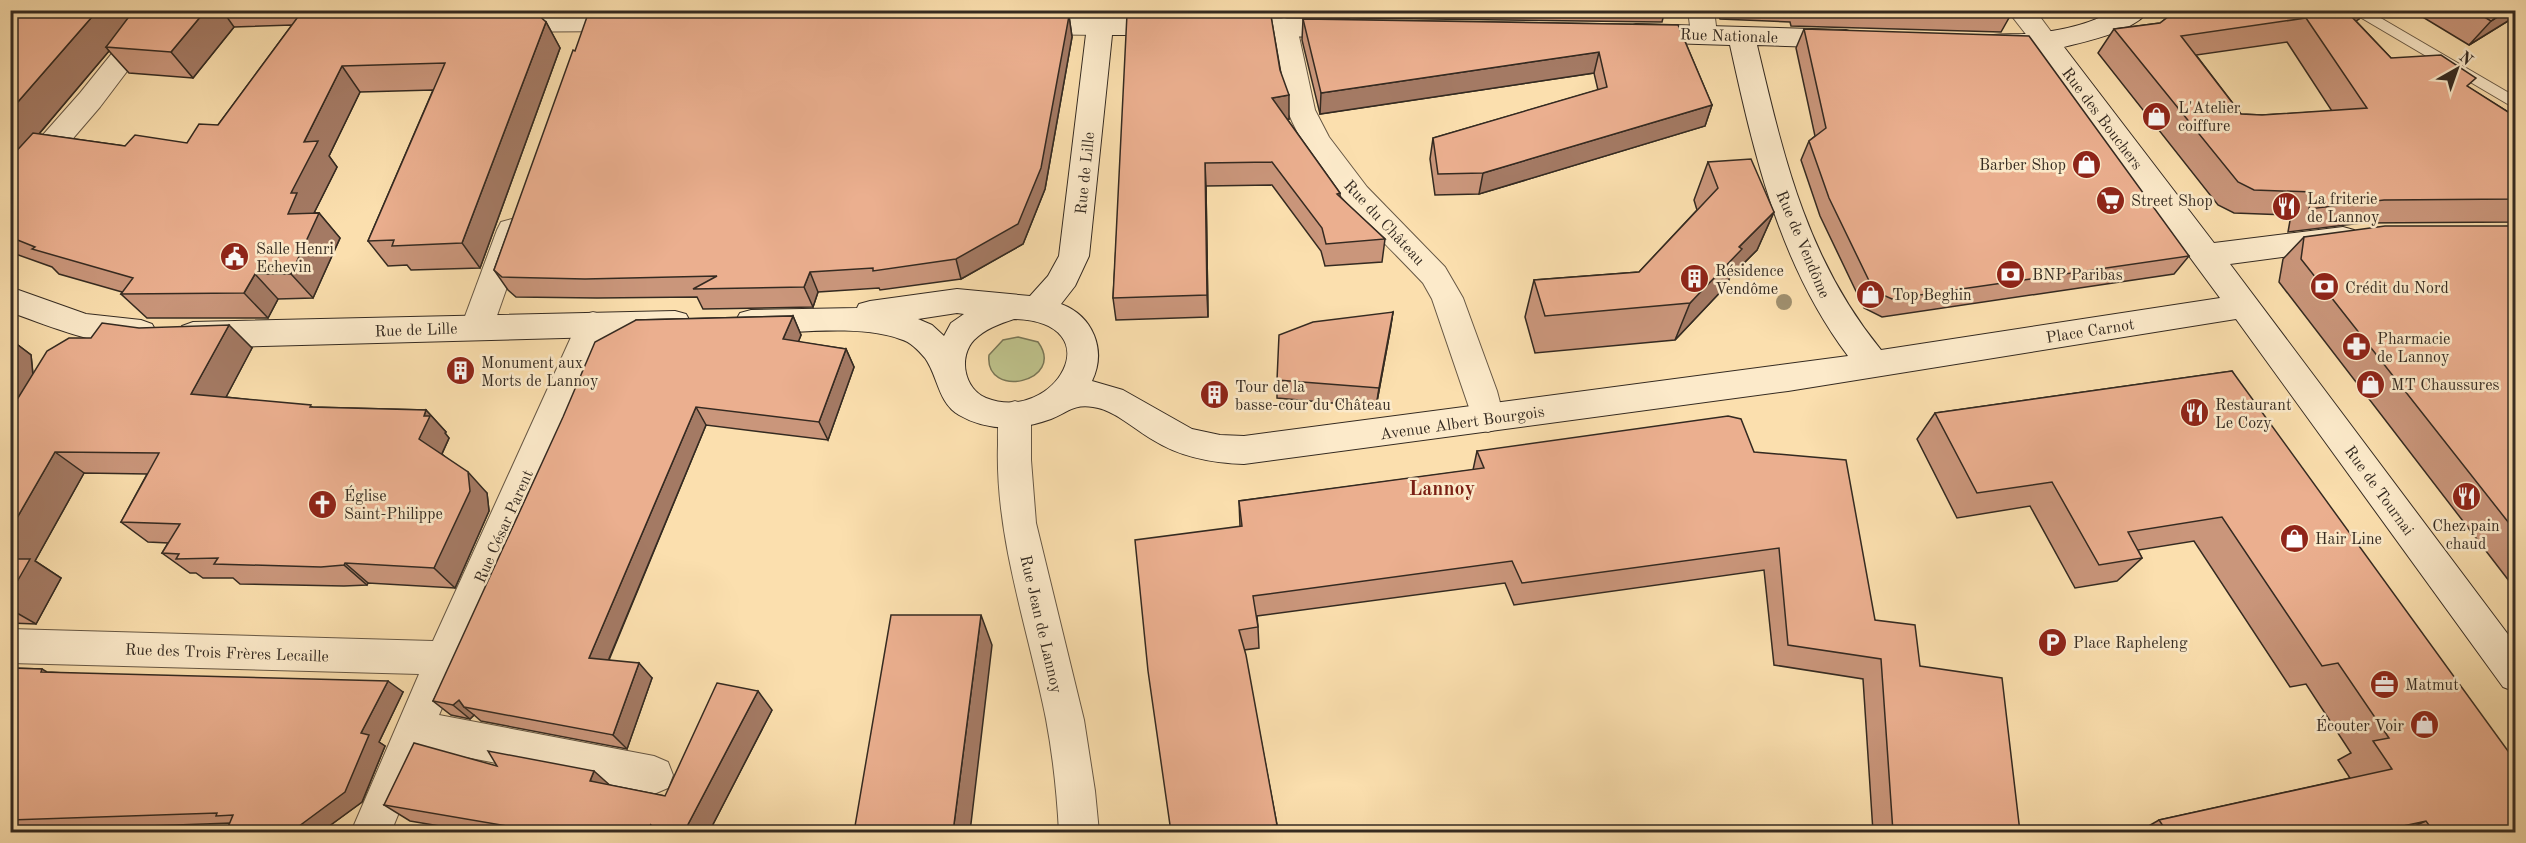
<svg xmlns="http://www.w3.org/2000/svg" width="2526" height="843" viewBox="0 0 2526 843" font-family="'Old Standard TT',serif">
<style>
.green{fill:#bec28b;stroke:#797656;stroke-width:1.5}
.lines{fill:none;stroke-linecap:round;stroke-linejoin:round}
.lane-casing{stroke:#665744;stroke-width:2}
.street-casing{stroke:#665744;stroke-width:2}
.secondary-casing{stroke:#342a21;stroke-width:2}
.lane{fill:#fceaca;fill-rule:evenodd}
.street{fill:#fceaca;fill-rule:evenodd}
.secondary{fill:#fceaca;fill-rule:evenodd}
.tree{fill:#a0906f}
.wall{fill:#ca967b;stroke:#342a21;stroke-width:1.5;fill-rule:evenodd}
.shaded-wall{fill:#a47a64;stroke:#342a21;stroke-width:1.5}
.building{fill:#ebaf8f;stroke:#342a21;stroke-width:1.5;fill-rule:evenodd}
.labels{text-anchor:middle;stroke-width:5;stroke-linejoin:round;paint-order:stroke}
.street-label{font-size:16px;fill:#342a21;stroke:#fceaca}
.poi-label{font-size:16px;fill:#342a21;stroke:#fceaca;text-anchor:start}
.quarter-label{font-size:20px;font-weight:bold;fill:#7a1f14;stroke:#fceaca}
</style>
<rect width="100%" height="100%" fill="#fbdfae"/>
<filter id="stains"><feTurbulence type="fractalNoise" baseFrequency=".00333" numOctaves="4"/><feColorMatrix values="0 0 0 0 .2 0 0 0 0 .09 0 0 0 0 .02 0 0 0 .5 -.17"/></filter>
<radialGradient id="worn" r=".72"><stop offset=".6" stop-color="#630" stop-opacity="0"/><stop offset="1" stop-color="#630" stop-opacity=".3"/></radialGradient>
<path class="green" d="M1018,337L1038,342C1067,382 984,400 989,355L1003,340Z"/>
<g class="lines">
<defs>
<polygon id="lane" points="2348,10 2367,10 2516,97 2516,109"/>
<g id="street">
<polygon points="433,10 459,10 457,14 629,13 638,16 642,22 638,28 629,31 440,32 431,29 427,23"/>
<polygon points="1688,10 1714,10 1717,34 1713,40 1704,43 1695,40 1691,34"/>
<polygon points="2007,10 2035,10 2058,41 2054,47 2045,50 2036,47"/>
<polygon points="1026,16 1100,17 1109,20 1113,26 1109,32 1100,35 1026,34 1017,31 1013,25 1017,19"/>
<polygon points="147,18 156,21 160,27 156,33 100,107 20,200 10,203 10,172 80,93 138,21"/>
<path d="M1284,18L1293,21L1297,27L1315,110L1329,137L1367,187L1445,267L1463,298L1497,391L1504,418L1500,428L1488,432L1476,428L1432,299L1423,283C1374,231 1316,180 1288,112C1279,90 1276,52 1271,27L1275,21Z"/>
<polygon points="512,219 523,222 527,230 493,327 488,336 477,339 466,336 461,327 497,230 501,222"/>
<polygon points="593,312 604,315 609,324 439,715 654,756 668,762 673,775 668,788 654,794 425,749 391,832 351,832 419,674 10,663 10,629 433,641 577,324 582,315"/>
<path d="M1015,401L1027,405L1031,415V460L1036,523L1084,720L1095,791L1099,832H1059C1057,794 1053,756 1046,719C1028,628 995,538 998,445C998,431 997,418 1003,405Z"/>
</g>
<g id="secondary">
<path d="M2115,10H2149C2136,31 2087,41 2064,47L2214,243L2343,227L2354,230L2358,238L2354,246L2343,249L2230,264L2516,645V692L2503,687L2236,319L1788,391L1244,464C1212,463 1180,457 1153,440C1135,430 1115,410 1093,407C1073,404 1069,412 1051,419C1021,430 988,432 959,415C938,403 938,376 925,358C918,350 911,342 900,339C861,324 793,333 751,334L740,331L735,322L740,313L751,310L857,308L859,304L870,301L957,289L1030,296L1048,276L1059,256L1087,26L1091,20L1100,17H1171L1180,20L1184,26L1180,32L1171,35H1112L1089,256L1075,286L1061,304C1093,316 1107,350 1092,381L1123,390L1192,429L1220,435L1244,436L1848,356C1779,264 1754,154 1730,45L1636,42L1627,39L1623,33L1627,27L1636,24L1846,30L1855,33L1859,39L1855,45L1846,48L1757,45C1784,158 1806,258 1881,350L2220,298L2038,51L1987,53L1977,50L1974,44L1977,38C1993,33 2009,35 2024,34C2055,32 2087,26 2115,10ZM957,313L964,314L951,323L944,336L932,325L918,319ZM1014,319C1114,322 1055,425 986,398C964,389 958,357 974,340C985,329 999,324 1014,319Z"/>
<polygon points="1228,18 1348,19 1357,22 1361,28 1357,34 1348,37 1228,36 1219,33 1215,27 1219,21"/>
<path d="M10,287L86,314L141,320L152,324L157,333L152,342C114,354 47,325 10,312Z"/>
<polygon points="675,311 686,314 691,323 686,332 675,335 193,348 182,344 177,335 182,326 193,322"/>
</g>
</defs>
<use href="#lane" class="lane-casing"/>
<use href="#street" class="street-casing"/>
<use href="#secondary" class="secondary-casing"/>
<use href="#lane" class="lane"/>
<use href="#street" class="street"/>
<use href="#secondary" class="secondary"/>
</g>
<circle class="tree" cx="1784" cy="302" r="8"/>
<g class="wall">
<path d="M10,10H126L130,15L134,10H413L412,12L546,22L560,48L480,268L411,270L407,265L388,266L368,241L433,90L360,92L329,156L337,167L314,213H319L340,238L313,298L278,299L268,318H147L121,294L122,292L59,274L52,267L10,252ZM292,25L218,125L187,143L125,146L39,134L109,51L129,73L193,78L234,27Z"/>
<polygon points="606,10 1077,10 1076,15 607,12"/>
<polygon points="1130,10 1665,10 1662,22 1271,17 1289,119 1287,119 1340,193 1340,198 1385,239 1382,262 1325,266 1321,251 1272,185 1206,186 1208,317 1116,320 1113,298"/>
<polygon points="1716,10 2006,10 2010,16 2001,32 1791,26 1790,22 1720,19"/>
<path d="M2177,10H2366L2359,19L2356,21L2391,58L2468,87L2516,117V222L2362,223L2288,232L2291,215L2234,213L2218,205L2098,53L2114,29L2160,23ZM2287,42L2332,111L2262,115L2241,114L2196,55Z"/>
<polygon points="2411,10 2516,10 2516,16 2469,45"/>
<polygon points="1069,16 1072,37 1045,189 1023,244 961,279 880,290 879,288 818,292 813,307 703,309 697,297 597,298 516,297 508,290 494,270 575,51"/>
<polygon points="1303,19 1678,25 1712,105 1705,126 1479,194 1435,195 1430,159 1433,138 1598,90 1594,73 1320,114 1302,40"/>
<polygon points="1804,29 2189,256 2174,274 1882,317 1864,308 1820,216 1801,160 1809,141 1815,136 1796,48"/>
<polygon points="1708,162 1774,212 1757,250 1730,277 1726,286 1675,340 1535,353 1525,317 1534,280 1639,272 1697,210 1694,200"/>
<polygon points="2516,226 2516,590 2279,282 2283,259 2304,237"/>
<polygon points="1393,312 1390,331 1376,407 1277,398 1277,380"/>
<polygon points="793,316 801,335 798,342 846,349 854,367 828,440 706,425 609,660 652,678 627,749 481,721 474,715 470,719 451,715 433,701 636,320"/>
<polygon points="10,339 31,355 33,374 252,348 226,397 313,407 426,410 446,432 445,433 449,438 442,454 487,493 489,511 455,588 368,583 367,585 344,586 240,584 233,578 203,578 196,573 190,573 162,553 168,543 148,542 121,522 147,474 84,473 35,561 61,578 36,624 10,623"/>
<polygon points="2232,371 2516,832 2138,832 2159,820 2350,778 2338,760 2351,753 2306,684 2290,687 2194,541 2138,550 2142,558 2117,581 2075,588 2030,506 1957,518 1917,439 1935,413"/>
<polygon points="1477,451 1754,452 1875,620 1920,666 2020,832 1873,832 1863,679 1774,665 1764,570 1514,605 1505,583 1257,616 1258,627 1259,648 1244,650 1277,825 1276,832 1171,832 1240,526 1239,501 1473,470"/>
<polygon points="10,668 42,669 47,672 403,692 379,742 385,746 362,802 321,832 226,832 230,823 10,831"/>
<polygon points="772,710 709,832 475,832 410,821 384,805 497,766 609,785 665,796"/>
</g>
<g class="shaded-wall">
<polygon points="98,10 126,10 135,21 106,47 109,51 10,168 10,111"/>
<polygon points="206,10 222,10 234,27 193,78 171,52"/>
<polygon points="386,10 413,10 405,25 385,13"/>
<polygon points="2356,10 2366,10 2359,19 2330,39 2350,15"/>
<polygon points="2508,10 2516,10 2516,16 2469,45 2491,21"/>
<polygon points="1069,16 1072,37 1045,189 1023,244 961,279 956,259"/>
<polygon points="546,22 560,48 480,268 462,243"/>
<polygon points="1599,52 1594,73 1320,114 1321,93"/>
<polygon points="342,66 360,92 329,156 337,167 314,213 319,213 340,238 313,298 291,274 288,214 291,193 304,142"/>
<polygon points="1289,95 1289,119 1271,121 1272,98"/>
<polygon points="1712,105 1705,126 1479,194 1483,173"/>
<polygon points="1205,163 1206,186 1208,317 1207,295"/>
<polygon points="1774,212 1757,250 1730,277 1726,286 1675,340 1690,303 1739,247"/>
<polygon points="810,272 818,292 813,307 804,287"/>
<polygon points="255,274 278,299 268,318 244,293"/>
<polygon points="1393,312 1390,331 1376,407 1379,388"/>
<polygon points="793,316 801,335 792,358 783,339"/>
<polygon points="229,325 252,348 216,416 191,394"/>
<polygon points="10,339 31,355 33,376 10,414"/>
<polygon points="846,349 854,367 828,440 819,422"/>
<polygon points="696,407 706,425 603,673 589,658"/>
<polygon points="426,410 446,432 445,433 449,438 439,460 419,439 424,416"/>
<polygon points="55,452 84,473 35,561 61,578 36,624 10,609 10,530"/>
<polygon points="468,472 487,493 489,511 455,588 434,568"/>
<polygon points="345,563 368,583 367,585 344,565"/>
<polygon points="981,615 992,645 970,832 953,832"/>
<polygon points="639,663 652,678 627,749 613,735"/>
<polygon points="388,681 403,692 379,742 385,746 362,802 321,832 291,832 361,733"/>
<polygon points="758,691 772,710 709,832 684,832"/>
<polygon points="459,700 464,707 474,715 470,719 453,705"/>
<polygon points="594,771 613,788 590,781"/>
<polygon points="2426,821 2401,832 2375,832"/>
</g>
<g class="building">
<polygon points="12,10 98,10 10,111 10,13"/>
<polygon points="134,10 206,10 171,52 106,47"/>
<polygon points="303,10 386,10 385,13 534,11 546,22 462,243 392,246 394,240 368,241 445,63 342,66 304,142 318,141 291,193 297,193 288,214 319,213 291,274 255,274 244,293 121,294 133,278 32,249 35,247 10,237 10,158 33,133 125,146 135,135 187,143 199,124 218,125"/>
<polygon points="1832,10 2006,10 2010,16"/>
<path d="M2177,10H2356L2350,15L2391,58L2441,55L2476,78L2467,86L2516,117V199L2384,200L2309,209L2312,192L2254,190L2238,182L2114,29L2160,23ZM2306,18L2367,108L2262,115L2241,114L2181,36Z"/>
<polygon points="2473,10 2508,10 2491,21"/>
<polygon points="588,14 1069,16 1041,168 1018,224 956,259 873,271 873,268 810,272 804,287 693,289 717,276 585,279 502,277 494,270 573,50 575,51"/>
<polygon points="1127,14 1271,16 1280,70 1289,95 1272,98 1340,193 1337,194 1385,239 1326,244 1322,228 1272,162 1205,163 1207,295 1113,298"/>
<polygon points="1303,19 1678,25 1712,105 1483,173 1438,174 1433,138 1607,87 1599,52 1321,93"/>
<polygon points="1804,29 2029,36 2189,256 1892,299 1874,291 1829,198 1809,141 1826,128"/>
<polygon points="1751,159 1774,212 1739,247 1742,249 1690,303 1545,316 1534,280 1639,272 1718,188 1708,162"/>
<polygon points="2385,226 2516,226 2516,532 2301,259 2304,237"/>
<polygon points="1393,312 1379,388 1277,380 1279,335 1313,322"/>
<polygon points="793,316 783,339 846,349 819,422 696,407 589,658 639,663 613,735 464,707 459,700 453,705 433,701 563,417 595,342 636,320"/>
<polygon points="102,323 139,328 229,325 191,394 311,405 310,407 426,410 424,416 430,416 419,439 468,472 470,491 434,568 345,563 344,565 321,567 214,564 218,558 176,559 179,554 162,553 180,524 121,522 159,453 55,452 10,530 10,411 47,351 69,338 91,338"/>
<polygon points="2232,371 2516,762 2516,832 2434,832 2426,821 2375,832 2167,832 2159,820 2392,769 2373,741 2389,738 2338,663 2322,666 2222,517 2128,532 2142,558 2099,565 2052,482 1977,493 1935,413"/>
<polygon points="1728,416 1741,419 1754,452 1846,460 1875,620 1915,625 1920,666 2002,678 2020,832 1893,832 1881,659 1788,645 1779,548 1522,583 1512,561 1253,596 1258,627 1239,630 1246,655 1277,825 1233,832 1171,832 1148,671 1135,540 1242,526 1239,501 1484,468 1477,451"/>
<polygon points="10,559 30,559 10,594"/>
<polygon points="891,615 981,615 953,832 854,832"/>
<polygon points="10,668 42,669 41,672 388,681 361,733 369,735 345,792 291,832 226,832 233,815 216,816 217,813 10,820"/>
<polygon points="717,683 758,691 684,832 648,832 651,824 647,832 542,832 384,805 414,743 497,766 488,751 594,771 590,781 665,796"/>
</g>
<defs>
<symbol id="shop-disc" viewBox="-11 -11 22 22"><circle r="9.5" fill="#8f2418" stroke="#fceaca"/><path d="M-5-2.5h2.3a2.7 3.5 0 0 1 5.4 0H5L5.5 6h-11ZM-1.5-2.5h3a1.5 2.3 0 0 0-3 0Z" fill="#fff"/></symbol>
<symbol id="supermarket-disc" viewBox="-11 -11 22 22"><circle r="9.5" fill="#8f2418" stroke="#fceaca"/><path d="M-6-5.5h2.5l.6 2H6L4.5 2H-2.5L-4.4-4H-6ZM-1.5 3.2a1.3 1.3 0 1 0 .1 0ZM3 3.2a1.3 1.3 0 1 0 .1 0Z" fill="#fff"/></symbol>
<symbol id="restaurant-disc" viewBox="-11 -11 22 22"><circle r="9.5" fill="#8f2418" stroke="#fceaca"/><path d="M-5-6h1v4h1v-4h1v4h1v-4h1v5L-1.5 .5V6h-2V.5L-5-1ZM5-6V6H3V1.5H1.5Q1.5-4 5-6Z" fill="#fff"/></symbol>
<symbol id="civic-disc" viewBox="-11 -11 22 22"><circle r="9.5" fill="#8f2418" stroke="#fceaca"/><path d="M-.6-6.5H3V-4.5H.6V-3L4-1V1h2V6H-6V1h2V-1L-.6-3ZM-1.2 2.5V6h2.4V2.5Z" fill="#fff"/></symbol>
<symbol id="bank-disc" viewBox="-11 -11 22 22"><circle r="9.5" fill="#8f2418" stroke="#fceaca"/><path d="M-6-4H6V4H-6ZM0-2.3a2.3 2.3 0 1 0 0 4.6a2.3 2.3 0 1 0 0-4.6Z" fill="#fff"/></symbol>
<symbol id="building-disc" viewBox="-11 -11 22 22"><circle r="9.5" fill="#8f2418" stroke="#fceaca"/><path d="M-4-6H4V6H1V3H-1V6H-4ZM-2.5-4.3h1.7v1.8h-1.7ZM.8-4.3h1.7v1.8H.8ZM-2.5-1h1.7V.8h-1.7ZM.8-1h1.7V.8H.8Z" fill="#fff"/></symbol>
<symbol id="pharmacy-disc" viewBox="-11 -11 22 22"><circle r="9.5" fill="#8f2418" stroke="#fceaca"/><path d="M-2-6h4v4h4v4h-4v4h-4v-4h-4v-4h4Z" fill="#fff"/></symbol>
<symbol id="church-disc" viewBox="-11 -11 22 22"><circle r="9.5" fill="#8f2418" stroke="#fceaca"/><path d="M-1.2-6h2.4v3.5h3.3v2.4h-3.3V6h-2.4V-.1h-3.3v-2.4h3.3Z" fill="#fff"/></symbol>
<symbol id="parking-disc" viewBox="-11 -11 22 22"><circle r="9.5" fill="#8f2418" stroke="#fceaca"/><path d="M-3.5-5.5H1a3.5 3.5 0 0 1 0 7H-1V5.5H-3.5ZM-1-3.4V-.6H.8a1.4 1.4 0 0 0 0-2.8Z" fill="#fff"/></symbol>
<symbol id="office-disc" viewBox="-11 -11 22 22"><circle r="9.5" fill="#8f2418" stroke="#fceaca"/><path d="M-6-3h4V-5.5h4V-3h4V5H-6ZM-1-4.5V-3h2v-1.5ZM-6 0V1H6V0Z" fill="#fff"/></symbol>
</defs>
<g fill-rule="evenodd">
<use href="#shop-disc" x="2140" y="100" width="33" height="33"/>
<use href="#shop-disc" x="2070" y="148" width="33" height="33"/>
<use href="#supermarket-disc" x="2094" y="184" width="33" height="33"/>
<use href="#restaurant-disc" x="2270" y="190" width="33" height="33"/>
<use href="#civic-disc" x="218" y="240" width="33" height="33"/>
<use href="#bank-disc" x="1994" y="258" width="33" height="33"/>
<use href="#building-disc" x="1678" y="262" width="33" height="33"/>
<use href="#bank-disc" x="2308" y="270" width="33" height="33"/>
<use href="#shop-disc" x="1854" y="278" width="33" height="33"/>
<use href="#pharmacy-disc" x="2340" y="330" width="33" height="33"/>
<use href="#building-disc" x="444" y="354" width="33" height="33"/>
<use href="#shop-disc" x="2354" y="368" width="33" height="33"/>
<use href="#building-disc" x="1198" y="378" width="33" height="33"/>
<use href="#restaurant-disc" x="2178" y="396" width="33" height="33"/>
<use href="#restaurant-disc" x="2450" y="480" width="33" height="33"/>
<use href="#church-disc" x="306" y="488" width="33" height="33"/>
<use href="#shop-disc" x="2278" y="522" width="33" height="33"/>
<use href="#parking-disc" x="2036" y="626" width="33" height="33"/>
<use href="#office-disc" x="2368" y="668" width="33" height="33"/>
<use href="#shop-disc" x="2408" y="708" width="33" height="33"/>
</g>
<g class="labels">
<g class="street-label">
<text transform="translate(1729 35) rotate(2)" y="6">Rue Nationale</text>
<text transform="translate(2103 118) rotate(53)" y="6">Rue des Bouchers</text>
<text transform="translate(1084 173) rotate(-84)" y="6">Rue de Lille</text>
<text transform="translate(1385 222) rotate(47)" y="6">Rue du Château</text>
<text transform="translate(1804 244) rotate(67)" y="6">Rue de Vendôme</text>
<text transform="translate(416 329) rotate(-2)" y="6">Rue de Lille</text>
<text transform="translate(2090 330) rotate(-9)" y="6">Place Carnot</text>
<text transform="translate(1462 422) rotate(-8)" y="6">Avenue Albert Bourgois</text>
<text transform="translate(2380 490) rotate(54)" y="6">Rue de Tournai</text>
<text transform="translate(503 526) rotate(-66)" y="6">Rue César Parent</text>
<text transform="translate(1042 624) rotate(77)" y="6">Rue Jean de Lannoy</text>
<text transform="translate(227 652) rotate(2)" y="6">Rue des Trois Frères Lecaille</text>
</g>
<g class="poi-label">
<text x="2178" y="113">L'Atelier<tspan x="2178" dy="18">coiffure</tspan></text>
<text x="2066" y="170" text-anchor="end">Barber Shop</text>
<text x="2307" y="204">La friterie<tspan x="2307" dy="18">de Lannoy</tspan></text>
<text x="2131" y="206">Street Shop</text>
<text x="256" y="254">Salle Henri<tspan x="256" dy="18">Echevin</tspan></text>
<text x="1715" y="276">Résidence<tspan x="1715" dy="18">Vendôme</tspan></text>
<text x="2032" y="280">BNP Paribas</text>
<text x="2345" y="293">Crédit du Nord</text>
<text x="1892" y="300">Top Beghin</text>
<text x="2377" y="344">Pharmacie<tspan x="2377" dy="18">de Lannoy</tspan></text>
<text x="481" y="368">Monument aux<tspan x="481" dy="18">Morts de Lannoy</tspan></text>
<text x="2391" y="390">MT Chaussures</text>
<text x="1235" y="392">Tour de la<tspan x="1235" dy="18">basse-cour du Château</tspan></text>
<text x="2215" y="410">Restaurant<tspan x="2215" dy="18">Le Cozy</tspan></text>
<text x="344" y="501">Église<tspan x="344" dy="18">Saint-Philippe</tspan></text>
<text x="2466" y="531" text-anchor="middle">Chez pain<tspan x="2466" dy="18">chaud</tspan></text>
<text x="2315" y="544">Hair Line</text>
<text x="2073" y="648">Place Rapheleng</text>
<text x="2405" y="690">Matmut</text>
<text x="2404" y="731" text-anchor="end">Écouter Voir</text>
</g>
<g class="quarter-label">
<text x="1442" y="495">Lannoy</text>
</g>
</g>
<rect width="2526" height="843" fill="none" stroke="#fbdfae" stroke-width="36"/>
<rect x="12" y="12" width="2502" height="819" fill="none" stroke="#342a21" stroke-width="3"/>
<rect x="18" y="18" width="2490" height="807" fill="none" stroke="#342a21" stroke-width="1.5"/>
<g transform="translate(2457 69) rotate(40)" stroke="#fceaca" stroke-width="4.5" paint-order="stroke">
<path d="M0-4.5L10 22L0 15L-10 22Z" fill="#342a21"/>
<text y="-9" font-size="16" font-weight="bold" text-anchor="middle" fill="#342a21">N</text>
</g>
<rect width="100%" height="100%" filter="url(#stains)"/>
<rect width="100%" height="100%" fill="url(#worn)"/>
</svg>
